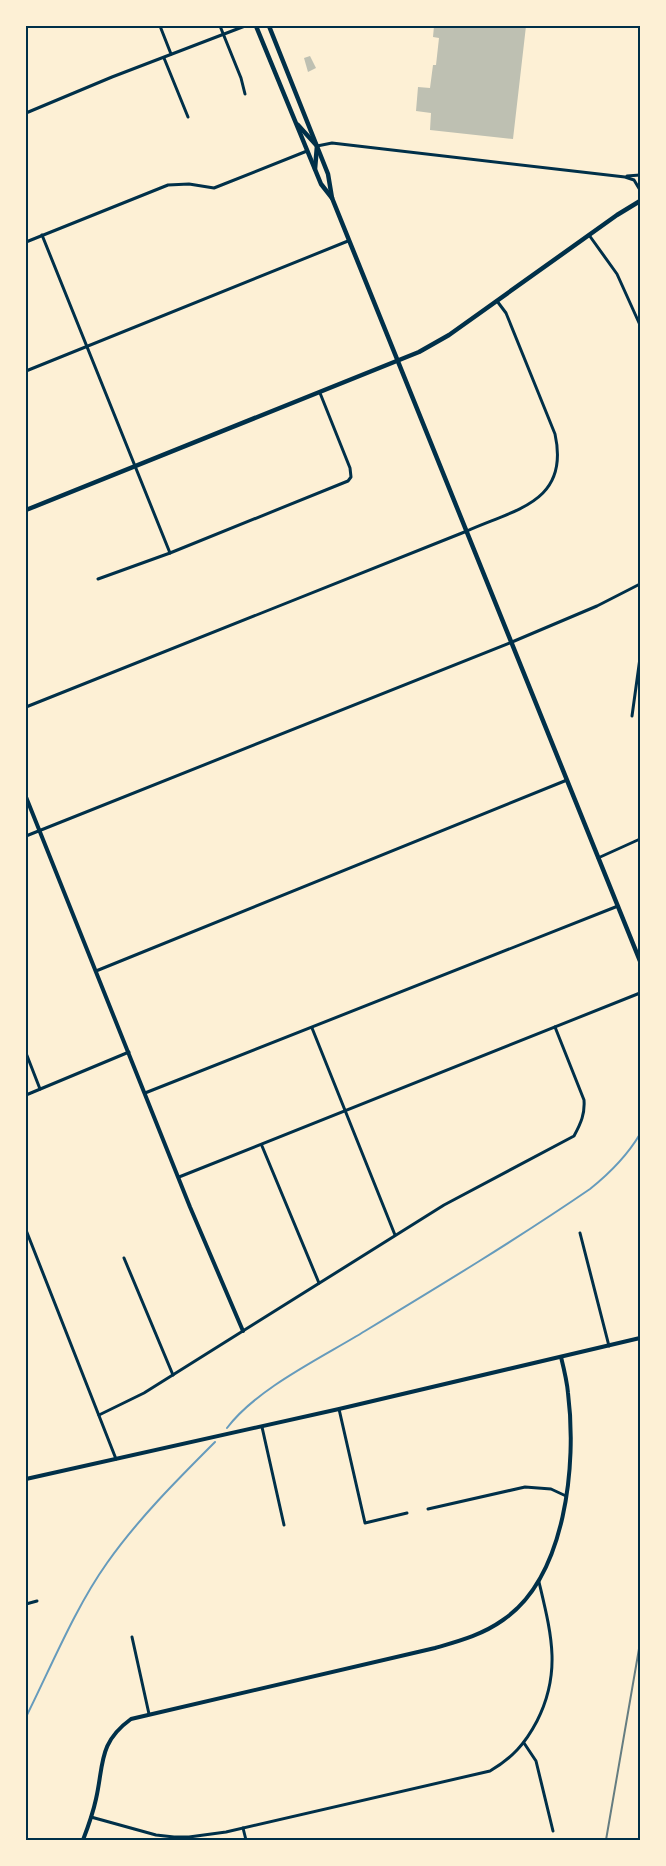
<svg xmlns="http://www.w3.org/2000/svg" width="666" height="1866" viewBox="0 0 666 1866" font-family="Roboto,sans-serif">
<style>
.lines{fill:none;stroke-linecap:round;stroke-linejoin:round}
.stream{stroke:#669bbc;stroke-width:2}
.building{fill:#bec0b2}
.minor{stroke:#003049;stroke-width:3}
.tertiary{stroke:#003049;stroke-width:4}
.secondary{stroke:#003049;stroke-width:4.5}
.rail{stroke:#657d81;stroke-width:2}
.neatline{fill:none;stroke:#003049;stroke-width:2}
</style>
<rect width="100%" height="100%" fill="#fdf0d5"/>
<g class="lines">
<g class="stream">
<path d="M227,1428C257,1388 323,1357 365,1331C441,1285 517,1239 590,1189C610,1173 627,1156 640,1134"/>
<path d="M26,1717C51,1667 75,1608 107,1563C138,1519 177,1480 215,1442"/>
</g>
</g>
<g class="building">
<polygon points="434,26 526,26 513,139 430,130 431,113 416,111 418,87 430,88 433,65 436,65 439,38 433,37"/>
<polygon points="310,56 316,68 308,72 304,58"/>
</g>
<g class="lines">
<g class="minor">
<polyline points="160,26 171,54"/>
<polyline points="220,26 241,78 245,94"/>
<polyline points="164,58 188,117"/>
<polyline points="26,113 112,77 245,26"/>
<polyline points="317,146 332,143 625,177 634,180 640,190"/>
<polyline points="627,176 640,175"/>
<polyline points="42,235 170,553"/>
<polyline points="589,235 617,274 640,325"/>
<polyline points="26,242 168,185 189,184 214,188 307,151"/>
<polyline points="26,371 348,241"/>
<polyline points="98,579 170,553 348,481 351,477 350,468 320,393"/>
<path d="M26,707L467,531C516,509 570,502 555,434L506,313L497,301"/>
<polyline points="632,716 640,658"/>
<polyline points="26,836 512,642 597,606 640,584"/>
<polyline points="598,858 640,839"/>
<polyline points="96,971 567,780"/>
<polyline points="312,1028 395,1235"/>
<polyline points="26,1053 40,1089"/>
<polyline points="145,1093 618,906"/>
<polyline points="26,1095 129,1052"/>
<polyline points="262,1146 319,1283"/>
<polyline points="179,1177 640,993"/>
<polyline points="26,1230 116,1459"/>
<polyline points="580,1233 609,1346"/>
<polyline points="124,1258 173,1375"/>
<polyline points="339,1409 365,1523 407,1513"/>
<path d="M99,1415L144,1393L444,1205L574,1136C581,1123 585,1114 584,1100L555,1027"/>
<polyline points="262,1427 284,1525"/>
<polyline points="428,1509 525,1487 551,1489 566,1496"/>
<polyline points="26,1604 37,1601"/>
<polyline points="132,1637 149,1714"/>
<polyline points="524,1743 536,1761 553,1831"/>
<path d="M91,1817L156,1835L174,1837H189L226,1832L490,1771C512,1758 525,1744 537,1721C562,1672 551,1633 539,1582"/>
<polyline points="243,1828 246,1840"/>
</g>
<g class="tertiary">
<polyline points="26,797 190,1207 243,1331"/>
<polyline points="26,1479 339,1409 640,1338"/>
<path d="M83,1840C88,1827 93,1813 96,1799C104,1764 98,1743 131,1719L435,1648C459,1641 482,1635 503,1620C566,1577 577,1464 568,1393C567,1381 564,1369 561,1357"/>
</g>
<g class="secondary">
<polyline points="256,26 321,184 332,198"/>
<polyline points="269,26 328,174 332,198 640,961"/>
<polyline points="298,125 317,146 315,169"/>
<polyline points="26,510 419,352 449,335 617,215 640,201"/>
</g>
<polyline class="rail" points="606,1840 640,1643"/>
</g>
<rect width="666" height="1866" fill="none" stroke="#fdf0d5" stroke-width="54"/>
<rect x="27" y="27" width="612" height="1812" class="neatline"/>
</svg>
